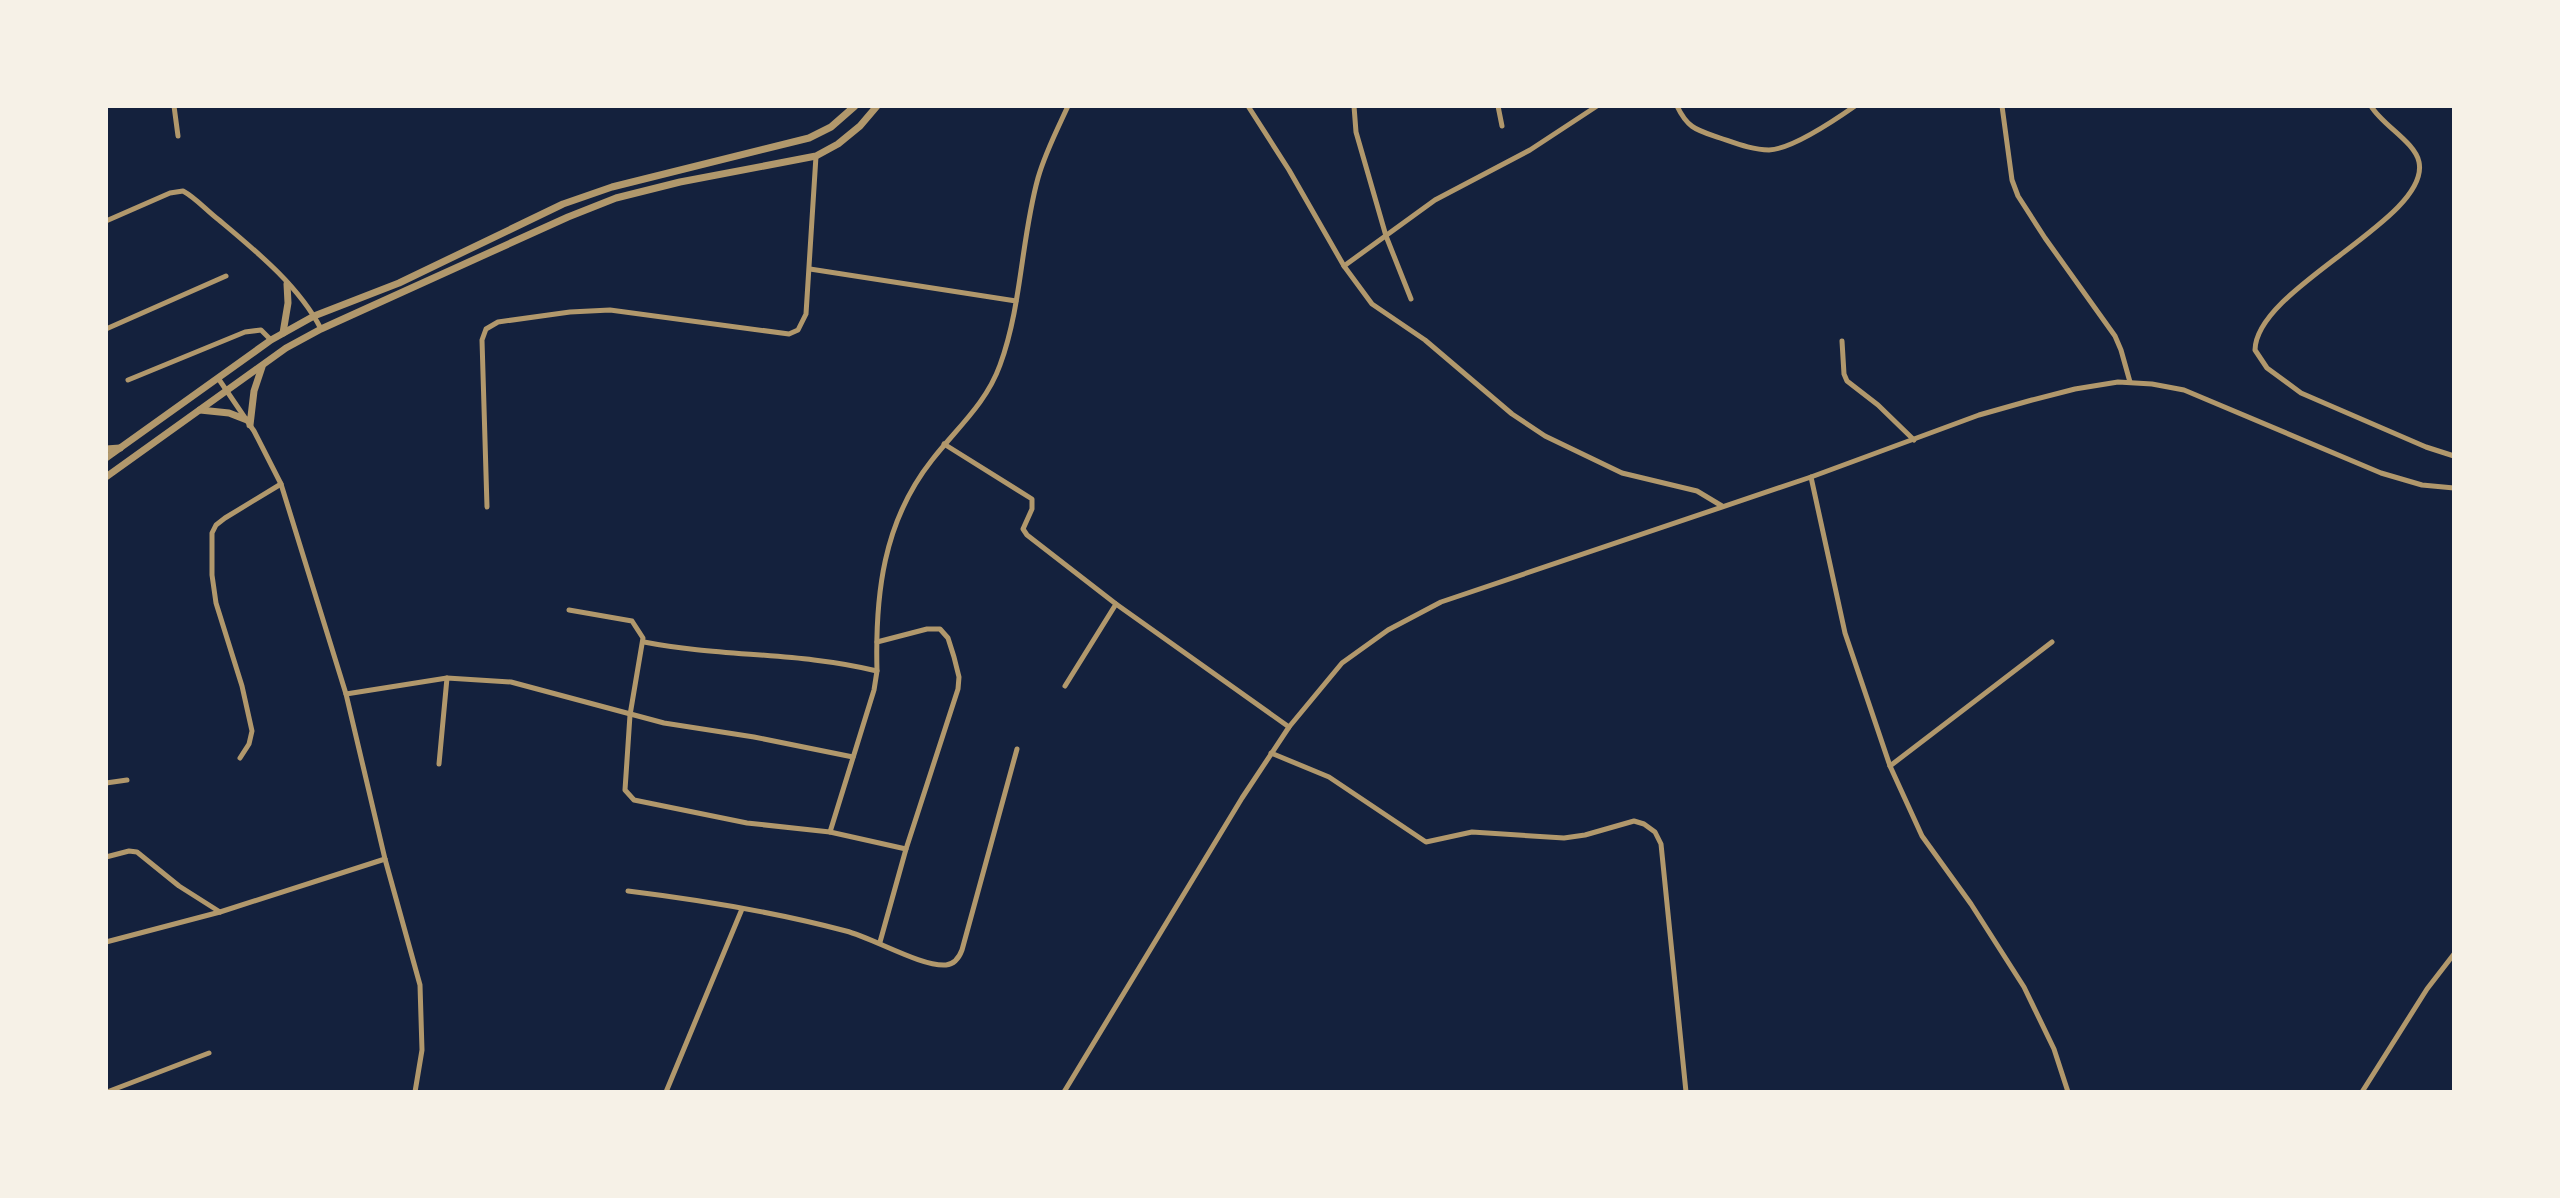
<svg xmlns="http://www.w3.org/2000/svg" width="2560" height="1198" viewBox="0 0 2560 1198" font-family="'Space Grotesk',sans-serif">
<style>
.lines{fill:none;stroke-linecap:round;stroke-linejoin:round}
.minor{stroke:#b1986c;stroke-width:5}
.tertiary{stroke:#b1986c;stroke-width:7}
</style>
<rect width="100%" height="100%" fill="#14213d"/>
<g class="lines">
<g class="minor">
<polyline points="174,106 178,136"/>
<polyline points="1248,106 1289,170 1344,266 1372,304 1425,340 1512,414 1545,436 1622,473 1697,491 1722,506"/>
<polyline points="1354,106 1356,132 1386,236 1411,299"/>
<polyline points="1498,106 1502,126"/>
<path d="M1677,106C1688,129 1697,130 1720,138C1735,143 1752,150 1769,150C1793,149 1835,120 1855,106"/>
<polyline points="2002,106 2012,180 2018,196 2045,238 2115,336 2121,350 2130,382"/>
<path d="M2371,106C2382,125 2415,142 2419,162C2431,219 2256,287 2255,350L2267,368L2301,393L2426,447L2454,456"/>
<path d="M106,221L170,193L183,191C196,198 207,211 219,220C256,251 299,286 321,329"/>
<polyline points="1344,266 1435,200 1530,150 1597,106"/>
<polyline points="810,269 1016,301"/>
<polyline points="106,329 226,276"/>
<polyline points="1842,341 1844,374 1847,381 1878,405 1914,440"/>
<polyline points="218,378 254,431 281,484 346,694 385,859 420,985 422,1050 415,1092"/>
<polyline points="128,380 245,332 261,330 271,340"/>
<polyline points="944,444 1032,499 1032,509 1023,529 1027,535 1116,604 1289,727"/>
<polyline points="1811,477 1845,633 1890,766 1922,836 1971,904 2024,987 2054,1049 2068,1092"/>
<polyline points="487,507 482,340 486,329 498,322 570,312 610,310 789,334 798,330 806,314 816,156"/>
<polyline points="569,610 632,621 643,638 630,715 625,790 634,800 747,823 830,832 906,849"/>
<path d="M644,642C721,657 801,652 877,671L874,690L830,832"/>
<polyline points="877,642 927,629 940,629 948,638 954,657 959,677 958,689 906,849 880,942"/>
<path d="M877,671C875,595 883,522 932,460C956,429 986,404 1000,365C1022,305 1021,239 1038,178C1045,153 1057,130 1068,106"/>
<polyline points="1065,686 1116,604"/>
<polyline points="346,694 447,678 511,682 664,723 754,737 853,757"/>
<polyline points="1271,753 1329,777 1426,842 1472,832 1564,838 1585,835 1634,821 1644,824 1655,832 1661,844 1686,1092"/>
<polyline points="240,758 249,744 252,731 242,686 216,603 212,575 212,533 216,525 225,518 281,484"/>
<polyline points="439,764 447,678"/>
<polyline points="1890,766 2052,642"/>
<polyline points="106,783 127,780"/>
<polyline points="106,857 129,851 137,852 179,886 220,912"/>
<path d="M628,891C701,900 775,912 846,931C873,938 922,967 946,965C955,964 959,958 962,950L1017,749"/>
<polyline points="106,942 220,912 385,859"/>
<polyline points="107,1092 209,1053"/>
<polyline points="666,1092 742,909"/>
<polyline points="1064,1092 1242,798 1289,727 1342,663 1388,630 1441,602 1811,477 1979,415 2032,400 2075,389 2118,382 2152,384 2184,390 2381,473 2422,485 2454,488"/>
<polyline points="2362,1092 2427,989 2454,954"/>
</g>
<g class="tertiary">
<polyline points="283,333 288,303 287,284"/>
<polyline points="200,410 229,413 247,420"/>
<polyline points="250,425 254,391 262,367"/>
<polyline points="106,449 120,448"/>
<polyline points="106,458 271,340 314,316 399,283 563,204 612,187 809,138 831,127 855,106"/>
<polyline points="106,477 286,348 321,329 568,217 616,198 680,182 816,156 838,144 860,126 877,106"/>
</g>
</g>
<rect width="2560" height="1198" fill="none" stroke="#f6f1e7" stroke-width="216"/>
</svg>
